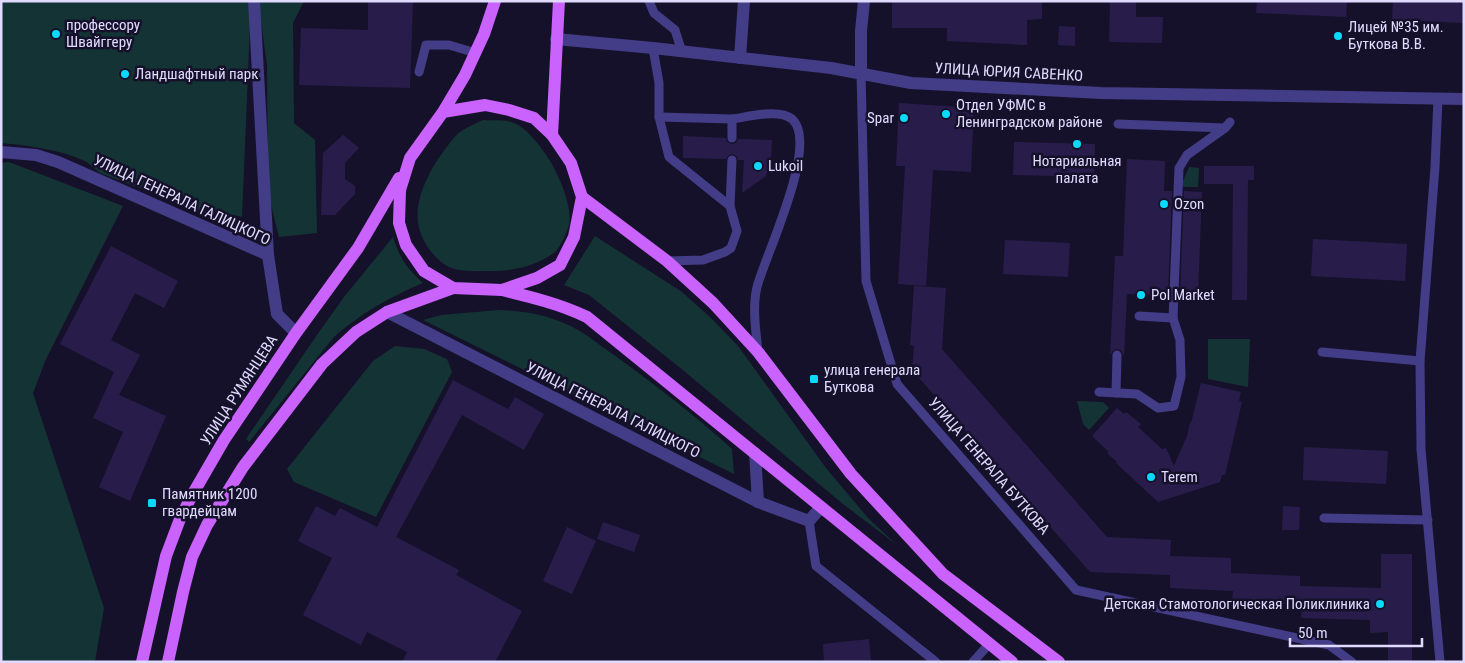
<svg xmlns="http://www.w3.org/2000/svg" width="1465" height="663" viewBox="0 0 1465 663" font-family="'Roboto Condensed',sans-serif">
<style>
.green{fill:#143334}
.building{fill:#281d4a}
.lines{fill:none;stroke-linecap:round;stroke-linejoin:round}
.service{stroke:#433d88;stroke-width:9}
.minor{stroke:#433d88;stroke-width:12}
.tertiary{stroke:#433d88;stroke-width:12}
.primary{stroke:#ca62fd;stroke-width:12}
.poi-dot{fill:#09d9fc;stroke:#16112a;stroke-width:2}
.labels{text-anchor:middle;stroke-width:5;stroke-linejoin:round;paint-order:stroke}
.poi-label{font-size:15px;fill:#e0daff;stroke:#16112a;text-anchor:start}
.street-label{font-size:15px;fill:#e0daff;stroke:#16112a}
</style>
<rect width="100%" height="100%" fill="#16112a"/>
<g class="green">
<path d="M1,1H251L242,217L234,215L231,223L100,173C95,169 90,164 85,161C61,150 27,145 1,143Z"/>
<polygon points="258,1 304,1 293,23 294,123 315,140 317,233 279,237 268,193 267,65"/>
<path d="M483,120C492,121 505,119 514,123C527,128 543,149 550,161C559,176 573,207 569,225C567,232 560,248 555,252C537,266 513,271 491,271C474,271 453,273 440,261C405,229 416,194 438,159C445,150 453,136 463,130C469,126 477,123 483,120Z"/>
<polygon points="9,162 123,206 46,359 33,393 104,608 95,662 1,662 1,163"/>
<polygon points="1189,167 1199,168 1198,187 1183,187 1183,181"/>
<polygon points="595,236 682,292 711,318 738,346 826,468 868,518 897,545 843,504 684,371 589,295 564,285"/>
<path d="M393,237C399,257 408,270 423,283C390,297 361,313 334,337L249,442L246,439L319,332L344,297Z"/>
<path d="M499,310C523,311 544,314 566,324C584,331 599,345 614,355C655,385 695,415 732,449L734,474L423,320L441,315Z"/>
<polygon points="1208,339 1250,339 1248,387 1208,379"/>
<polygon points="395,346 424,349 447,359 452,372 376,517 294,482 287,469 373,361"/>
<polygon points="1077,401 1103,402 1109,408 1089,430 1083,424"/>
</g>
<g class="building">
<polygon points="368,1 413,1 410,88 299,85 301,28 368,30"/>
<polygon points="892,1 1042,1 1042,19 1027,20 1027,45 947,41 947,28 892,28"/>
<polygon points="1110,1 1136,1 1136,17 1163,17 1162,43 1109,42"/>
<polygon points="1257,1 1347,1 1346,17 1256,13"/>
<polygon points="1393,1 1462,1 1464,3 1464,23 1392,20"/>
<polygon points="1059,26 1075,27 1075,46 1058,45"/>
<polygon points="899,103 974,108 971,172 933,170 926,286 898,284 905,166 896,166"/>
<polygon points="343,135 359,148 345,163 345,179 355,186 355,194 335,215 321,215 323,153"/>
<polygon points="683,136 726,138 727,142 732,144 736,143 738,139 772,140 771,160 766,176 742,193 744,160 738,160 737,157 733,154 729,155 726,159 683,158"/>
<polygon points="1014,142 1095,144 1094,177 1013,175"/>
<polygon points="1127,159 1165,161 1164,191 1172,191 1168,295 1127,294 1124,356 1121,350 1118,349 1114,350 1110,355 1115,256 1123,256"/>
<polygon points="1204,166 1254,166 1254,180 1248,180 1247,300 1232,300 1233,184 1204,184"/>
<polygon points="1184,191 1202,192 1198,296 1180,295"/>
<polygon points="1313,239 1407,244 1405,281 1311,276"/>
<polygon points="1005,240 1070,243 1068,277 1003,274"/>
<polygon points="111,246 178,281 164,308 135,293 111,340 140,355 119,395 166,416 130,501 99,487 123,432 93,418 114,372 60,344"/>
<polygon points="914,286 946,288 942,349 1107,537 1171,540 1170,556 1231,558 1231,573 1300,576 1300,586 1381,588 1381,554 1412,554 1412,662 1388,662 1388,632 1370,633 1370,620 1301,618 1302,605 1232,602 1233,591 1170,588 1170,575 1090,572 912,370 914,346 910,345"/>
<polygon points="453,380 508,409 515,397 544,414 524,450 462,415 396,537 459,570 456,575 522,611 495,662 402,662 407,652 367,632 361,645 303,615 332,558 298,541 316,506 335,516 340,508 377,527"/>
<polygon points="1201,383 1241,392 1239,401 1242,402 1225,475 1222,475 1220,482 1158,502 1116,463 1117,462 1107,453 1109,452 1092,436 1117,408 1124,414 1126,412 1141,424 1138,427 1162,449 1166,448 1174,466 1187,436 1190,422 1191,423"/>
<polygon points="1304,447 1388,451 1386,484 1303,480"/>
<polygon points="1283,506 1300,507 1299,530 1282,530"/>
<polygon points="603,522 640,535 634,552 597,539"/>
<polygon points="567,527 596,541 572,594 543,581"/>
<polygon points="869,639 871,662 824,662 823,644"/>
</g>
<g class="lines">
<g class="service">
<polyline points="649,1 654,13 675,30 682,52"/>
<polyline points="653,48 659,83 659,117 669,157 730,206"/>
<polyline points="419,72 426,45 449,45 476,53"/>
<polyline points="861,73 866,281 897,384 1076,590 1329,645 1352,662"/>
<polyline points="1438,99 1435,167 1420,361 1421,449 1440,662"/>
<polyline points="659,117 732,119 732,138"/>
<path d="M732,119C748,117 779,108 792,119C820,144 765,256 757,287C752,308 756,331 758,352"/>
<polyline points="1118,124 1224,128"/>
<polyline points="667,261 703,260 725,252 731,248 737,231 730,206 732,160"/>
<polyline points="1139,316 1173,318 1179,168 1187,155 1225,128 1230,122"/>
<polyline points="1322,352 1420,361"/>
<polyline points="1099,392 1137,394 1158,408 1174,406 1181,377 1180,340 1173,318"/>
<polyline points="1116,393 1117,355"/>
<polyline points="1324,518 1428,520"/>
<polyline points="809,521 816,566 936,662"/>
<polyline points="973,662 989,644"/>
</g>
<g class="minor">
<polyline points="254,1 268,255"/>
<polyline points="556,39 653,48 831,68 911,83 1101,93 1464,99"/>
<polyline points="740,58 744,1"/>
<polyline points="861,73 861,31 864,1"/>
<polyline points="387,312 758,502 809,521 821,507"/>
<polyline points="755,453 758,502"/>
</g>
<polyline class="tertiary" points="1,152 36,155 58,162 268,255 277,314 296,333"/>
<g class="primary">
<polyline points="443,112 485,105 509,110 534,118 552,135 571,163 582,197 574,237 560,265 537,278 502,290 453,288 424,271 406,245 399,223 400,190 410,158 443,112 465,75 484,34 495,1"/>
<polyline points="552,135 559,1"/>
<polyline points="582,197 667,261 713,303 758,352 851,474 943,574 1059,662"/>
<path d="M502,290C531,297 560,304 587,317L1012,662"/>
<polyline points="142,662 166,556 180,519 191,497 224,440 296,333 358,248 399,178"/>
<polyline points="168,662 183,592 192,557 207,525 243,467 322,364 356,332 387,312 453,288"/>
</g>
</g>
<g class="poi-dot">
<circle cx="56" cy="34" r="5"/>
<circle cx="1338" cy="36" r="5"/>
<circle cx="125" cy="74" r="5"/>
<circle cx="946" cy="114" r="5"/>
<circle cx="904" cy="118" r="5"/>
<circle cx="1077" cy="144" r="5"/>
<circle cx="758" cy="166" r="5"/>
<circle cx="1164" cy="204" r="5"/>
<circle cx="1141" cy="295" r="5"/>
<rect x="809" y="374" width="10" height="10" rx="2.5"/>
<circle cx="1151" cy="477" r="5"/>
<rect x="147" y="498" width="10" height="10" rx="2.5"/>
<circle cx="1380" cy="604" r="5"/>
</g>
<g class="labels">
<g class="poi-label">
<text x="66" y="30">профессору<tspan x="66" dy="17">Швайггеру</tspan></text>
<text x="1348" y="32">Лицей №35 им.<tspan x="1348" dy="17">Буткова В.В.</tspan></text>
<text x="135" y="79">Ландшафтный парк</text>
<text x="956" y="110">Отдел УФМС в<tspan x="956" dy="17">Ленинградском районе</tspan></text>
<text x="894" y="123" text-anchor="end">Spar</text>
<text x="1077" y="166" text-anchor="middle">Нотариальная<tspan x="1077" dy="17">палата</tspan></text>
<text x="768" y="171">Lukoil</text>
<text x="1174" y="209">Ozon</text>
<text x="1151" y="300">Pol Market</text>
<text x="824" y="375">улица генерала<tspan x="824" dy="17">Буткова</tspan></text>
<text x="1161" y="482">Terem</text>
<text x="162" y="499">Памятник 1200<tspan x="162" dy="17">гвардейцам</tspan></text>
<text x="1370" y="609" text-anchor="end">Детская Стамотологическая Поликлиника</text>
</g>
<g class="street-label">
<text transform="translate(1009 72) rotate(3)" y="5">УЛИЦА ЮРИЯ САВЕНКО</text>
<text transform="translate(182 200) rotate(25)" y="5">УЛИЦА ГЕНЕРАЛА ГАЛИЦКОГО</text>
<text transform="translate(239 390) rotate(-57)" y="5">УЛИЦА РУМЯНЦЕВА</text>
<text transform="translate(613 410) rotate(27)" y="5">УЛИЦА ГЕНЕРАЛА ГАЛИЦКОГО</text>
<text transform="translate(989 466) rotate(49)" y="5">УЛИЦА ГЕНЕРАЛА БУТКОВА</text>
</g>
</g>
<rect width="1465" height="663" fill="none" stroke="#e0daff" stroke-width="5"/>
<path d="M1290 638v8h132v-8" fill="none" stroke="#e0daff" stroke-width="2.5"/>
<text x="1298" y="638" font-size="15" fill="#e0daff" stroke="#16112a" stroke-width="4" paint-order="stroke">50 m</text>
</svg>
